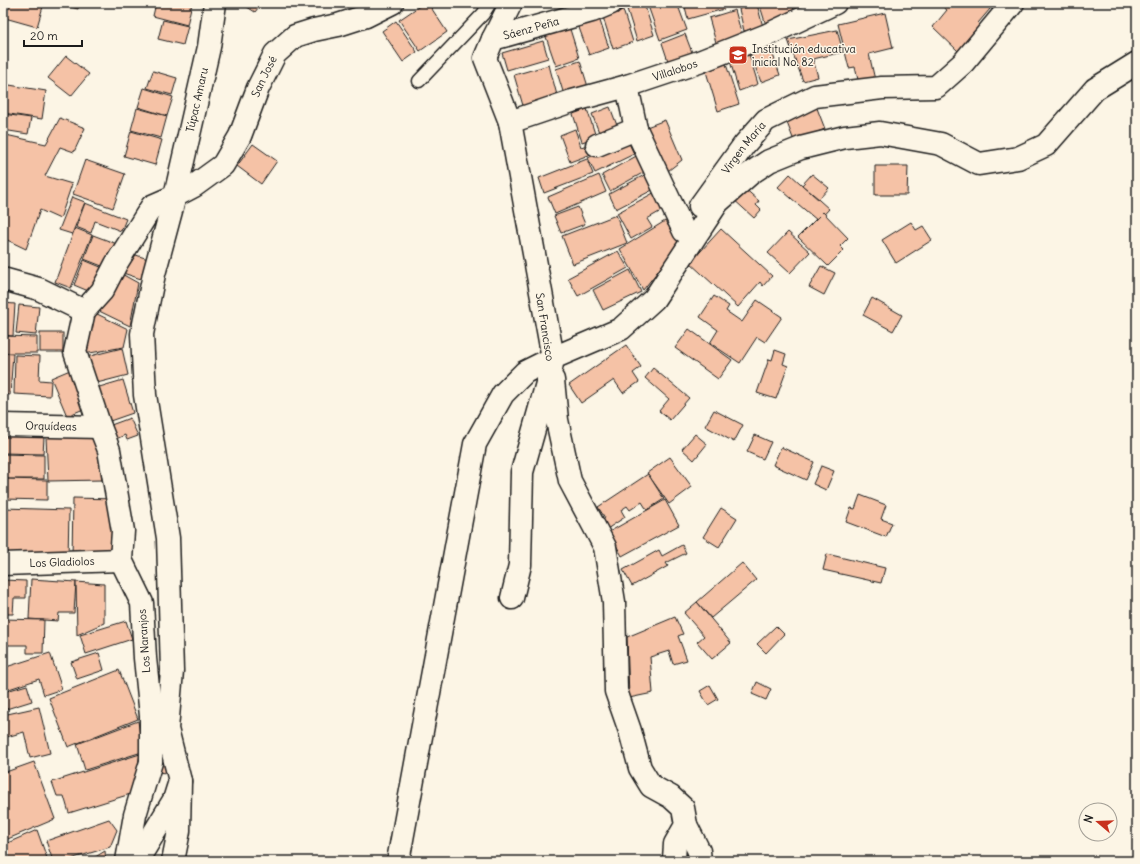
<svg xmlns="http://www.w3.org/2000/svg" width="1140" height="864" viewBox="0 0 1140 864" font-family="Delius,sans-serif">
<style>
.building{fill:#f5c2a6;stroke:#1c1c1c}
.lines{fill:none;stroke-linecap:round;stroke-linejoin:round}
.lane-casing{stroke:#1c1c1c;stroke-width:15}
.street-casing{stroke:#1c1c1c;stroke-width:25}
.secondary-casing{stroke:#1c1c1c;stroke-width:25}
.lane{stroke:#fcf5e5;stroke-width:12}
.street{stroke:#fcf5e5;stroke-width:22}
.secondary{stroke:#fcf5e5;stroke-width:22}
.labels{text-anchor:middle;stroke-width:3;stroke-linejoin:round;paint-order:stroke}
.street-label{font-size:11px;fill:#1c1c1c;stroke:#fcf5e5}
.poi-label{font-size:11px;fill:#1c1c1c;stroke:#fcf5e5;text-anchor:start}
</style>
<rect width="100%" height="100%" fill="#fcf5e5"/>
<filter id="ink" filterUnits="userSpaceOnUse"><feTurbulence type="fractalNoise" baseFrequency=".025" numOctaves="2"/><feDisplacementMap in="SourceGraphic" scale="8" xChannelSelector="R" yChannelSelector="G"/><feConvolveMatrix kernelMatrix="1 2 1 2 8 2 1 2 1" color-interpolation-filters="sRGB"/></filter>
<g filter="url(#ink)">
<g class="building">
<polygon points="10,3 44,3 37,27 5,18"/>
<polygon points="55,3 79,3 78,9"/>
<polygon points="156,3 192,3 187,25 153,16"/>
<polygon points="241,3 262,3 255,12"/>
<polygon points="424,3 428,3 447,32 420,51 399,20"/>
<polygon points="644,3 654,35 637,41 627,9"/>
<polygon points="647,3 677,3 687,30 660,40"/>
<polygon points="684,3 722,3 724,9 688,19"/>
<polygon points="731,3 749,3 732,7"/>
<polygon points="759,3 792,3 796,16 766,25"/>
<polygon points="945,3 983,3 990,9 978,23 981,26 958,51 933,27 947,10 942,6"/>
<polygon points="985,3 996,3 992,9"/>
<polygon points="757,4 763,27 744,31 739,9"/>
<polygon points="623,10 633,42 613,49 603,17"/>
<polygon points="735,10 743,39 717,46 709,18"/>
<polygon points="885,13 893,48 869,54 875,80 859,84 855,67 849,68 838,24"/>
<polygon points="599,18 609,48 589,55 578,25"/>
<polygon points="163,20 188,26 183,45 158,39"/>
<polygon points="396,21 417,52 403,62 382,31"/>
<polygon points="569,26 579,58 556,66 545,34"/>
<polygon points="837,30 843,52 813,59 818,77 803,81 788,40"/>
<polygon points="685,34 693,55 669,64 662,43"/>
<polygon points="543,41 548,58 507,70 502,53"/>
<polygon points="770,46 780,75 761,82 750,53"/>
<polygon points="749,54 758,84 739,91 730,61"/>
<polygon points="66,56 89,74 71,96 48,78"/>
<polygon points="724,58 739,104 718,111 704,65"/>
<polygon points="580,61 589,90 565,98 556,69"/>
<polygon points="549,65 558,99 524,109 514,75"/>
<polygon points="153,71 177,78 172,95 147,88"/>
<polygon points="3,84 46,91 42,119 3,113"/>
<polygon points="144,88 173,97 167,116 138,107"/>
<polygon points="815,103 825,129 794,141 786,120"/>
<polygon points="610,107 618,128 600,135 592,114"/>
<polygon points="137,108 167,116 161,138 131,130"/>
<polygon points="587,109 596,137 582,142 573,114"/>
<polygon points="3,114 31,118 28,134 3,130"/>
<polygon points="60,118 85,128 74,152 60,147 45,176 72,184 60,219 40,210 26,249 3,238 3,140 6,135 46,144"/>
<polygon points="665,120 682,160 664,174 644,128"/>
<polygon points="575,129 581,147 590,144 594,153 570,162 560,135"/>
<polygon points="131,131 162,140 155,165 124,156"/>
<polygon points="627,139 634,154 595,173 588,158"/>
<polygon points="253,144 277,161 261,184 237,166"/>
<polygon points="640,154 648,170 610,191 602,175"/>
<polygon points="587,159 593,174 544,193 539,178"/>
<polygon points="85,160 125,174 113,208 73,194"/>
<polygon points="875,166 908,166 907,195 875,195"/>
<polygon points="652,171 660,186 616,209 609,194"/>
<polygon points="790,174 829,209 818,221 778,187"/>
<polygon points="812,174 829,188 819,199 802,185"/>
<polygon points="599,175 606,192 555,214 548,197"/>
<polygon points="742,186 759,201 756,205 761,210 754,218 732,198"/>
<polygon points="659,190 668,207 647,219 652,227 631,239 617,213"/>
<polygon points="72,197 85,202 72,234 59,230"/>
<polygon points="85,203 126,219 121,231 95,221 91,233 76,227"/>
<polygon points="578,207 585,224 561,233 554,216"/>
<polygon points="823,212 848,238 840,246 844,250 828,266 798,237"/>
<polygon points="616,215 627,243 573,264 562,236"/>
<polygon points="665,221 680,243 643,290 620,249"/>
<polygon points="911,222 916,230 923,226 932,240 896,263 882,240"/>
<polygon points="75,228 92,235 71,288 55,282"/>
<polygon points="721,229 772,276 763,286 760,282 738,307 690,263"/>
<polygon points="788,232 810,252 790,273 768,253"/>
<polygon points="93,235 117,244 107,268 84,259"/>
<polygon points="618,251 628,268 578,296 568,278"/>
<polygon points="127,252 148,259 141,279 120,272"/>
<polygon points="84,260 103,268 93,293 74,285"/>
<polygon points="821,266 835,273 824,295 809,287"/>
<polygon points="630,270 641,292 603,310 593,290"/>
<polygon points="118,272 138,283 130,326 97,310"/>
<polygon points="714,296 729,306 726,311 742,322 757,300 782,317 765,342 757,337 740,363 710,343 718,330 700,317"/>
<polygon points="872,298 902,315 893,331 863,315"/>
<polygon points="3,303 15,304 13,336 3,335"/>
<polygon points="19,305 39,307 36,335 16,333"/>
<polygon points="93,312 128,329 124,347 84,354"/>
<polygon points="689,329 732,360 718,379 675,348"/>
<rect x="40" y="333" width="23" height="19"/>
<polygon points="3,336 37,337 37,353 3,353"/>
<polygon points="626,345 641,367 633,373 639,382 623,393 614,380 581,403 569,385"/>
<polygon points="122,348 128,375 93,384 86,357"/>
<polygon points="775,350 786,354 783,364 788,366 776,399 757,393 769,359 772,360"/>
<polygon points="3,353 13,354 10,395 3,394"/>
<polygon points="15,355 40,356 39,380 51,381 50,396 14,394"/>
<polygon points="653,368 689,398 670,420 659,411 669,399 645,378"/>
<polygon points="70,370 86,408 67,416 51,378"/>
<polygon points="123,380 133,413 107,422 96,388"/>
<polygon points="714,410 743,425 734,442 705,426"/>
<polygon points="130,418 138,436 127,440 125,435 116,439 111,425"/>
<polygon points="695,434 707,444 694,460 682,449"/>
<polygon points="101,435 102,480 48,481 46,437"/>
<polygon points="755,435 771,442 763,459 747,452"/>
<polygon points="3,436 44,437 43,454 3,453"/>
<polygon points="781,447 814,462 806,480 773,465"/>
<polygon points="3,454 44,455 44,479 3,479"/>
<polygon points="670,457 692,487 669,504 647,473"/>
<polygon points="821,466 834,471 826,490 813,484"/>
<polygon points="648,474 664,499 647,510 642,502 630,510 627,506 621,510 625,517 607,529 602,520 605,518 598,507"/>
<polygon points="3,479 47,480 47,500 3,499"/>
<polygon points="860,495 886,505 881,519 892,523 886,537 846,522 851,508 855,509"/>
<polygon points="73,498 115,499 114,559 72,558"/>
<polygon points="665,500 679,525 622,556 609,532"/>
<polygon points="3,508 69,510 68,559 3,557"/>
<polygon points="721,508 737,518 719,547 703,537"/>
<polygon points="682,545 686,553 666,563 668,566 632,586 623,570 659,550 662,556"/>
<polygon points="827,554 885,568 881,583 823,570"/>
<polygon points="742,563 756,580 711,618 697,602"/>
<polygon points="31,579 76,582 74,613 59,613 58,621 29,619"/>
<polygon points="3,580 26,581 26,598 14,598 13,614 3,614"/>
<polygon points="76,582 104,584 104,623 77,635"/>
<polygon points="697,602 731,643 712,659 697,642 704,636 684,613"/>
<polygon points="675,617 683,634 678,636 687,660 673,664 669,651 650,657 653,693 629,698 627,637"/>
<polygon points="3,619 44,620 43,653 27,653 27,645 3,645"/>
<polygon points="126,621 132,639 86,654 80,635"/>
<polygon points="776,626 784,634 766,653 757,644"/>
<polygon points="50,653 62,689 44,695 39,679 3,691 3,668"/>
<polygon points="99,653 104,670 77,679 71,662"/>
<polygon points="119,670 138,719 68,747 49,698"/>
<polygon points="757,682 771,689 766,700 752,694"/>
<polygon points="27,685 32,701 3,710 3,692"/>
<polygon points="710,685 718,699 708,705 700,691"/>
<polygon points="39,707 50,753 30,758 24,732 3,738 3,715"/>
<polygon points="138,721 142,752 85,770 77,744"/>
<polygon points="157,753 169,754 167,773 155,772"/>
<polygon points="140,754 134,785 137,792 69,813 64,796 57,796 52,782"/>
<polygon points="34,762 55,819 3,841 3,773"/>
<polygon points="109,819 117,830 110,847 64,861 53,861 46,841"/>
<polygon points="37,830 48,861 3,861 3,845"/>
<polygon points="105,851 106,861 89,861"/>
</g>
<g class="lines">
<defs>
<polyline id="lane" points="419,81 483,14 490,3"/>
<g id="street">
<polyline points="493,39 511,3"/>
<polyline points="627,86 636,129 684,231"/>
<path id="s1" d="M510,122L572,101L627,86L699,62L767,35L835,3"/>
<polyline points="597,145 636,129"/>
<path id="s2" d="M700,206L744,145L766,120L815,96L882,88L936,87L963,63L1013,3"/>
<polyline points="3,279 39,289 84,311"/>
<polyline points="553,380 557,420 570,481 605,547 614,602 616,691 630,731 640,768 651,786 671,797 683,808 686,825 675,844 674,859 676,861"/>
<path id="s3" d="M3,425L100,427"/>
<path id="s4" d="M3,564L121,560"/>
<path id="s5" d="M512,598L520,565L522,472L551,369L553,358L510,122L485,58L493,39L592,11L611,3"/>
<polyline points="686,825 699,851 700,861"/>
<path id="s6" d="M127,861L135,815L151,762V716L145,658L142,603L121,560L123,531L109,450L100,427L75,352L84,311L102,291L116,264L152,206L175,196L194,186L223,165L240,136L258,88L275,54L295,36L314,30L338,25L366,16L392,3"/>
<polyline points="137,861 174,800 180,781"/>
<polyline points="398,861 475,444 503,394 525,372 553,358 621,329 654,299 718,202 751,173 769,161 801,148 845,137 880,133 941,144 979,164 1018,158 1046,145 1095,89 1137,63"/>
</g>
<g id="secondary">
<path id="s7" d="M173,861L179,831L180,781L167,729L172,671L168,538L145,395L142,334L154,274L175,196L209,47L215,3"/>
</g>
</defs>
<use href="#lane" class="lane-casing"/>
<use href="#street" class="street-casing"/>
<use href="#secondary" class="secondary-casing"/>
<use href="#lane" class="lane"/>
<use href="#street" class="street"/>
<use href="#secondary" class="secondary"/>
</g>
</g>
<defs>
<symbol id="school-square" viewBox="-11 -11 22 22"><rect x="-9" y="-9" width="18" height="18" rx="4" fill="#c8321e" stroke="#fcf5e5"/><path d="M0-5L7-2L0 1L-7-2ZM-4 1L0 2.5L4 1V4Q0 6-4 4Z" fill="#fff"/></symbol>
</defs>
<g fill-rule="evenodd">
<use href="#school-square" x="727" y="44" width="22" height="22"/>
</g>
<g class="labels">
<g class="street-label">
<text dy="4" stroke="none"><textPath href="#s5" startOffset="614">Sáenz Peña</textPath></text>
<text dy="4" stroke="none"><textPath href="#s1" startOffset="173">Villalobos</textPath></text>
<text dy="4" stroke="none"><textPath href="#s6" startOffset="872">San José</textPath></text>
<text dy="4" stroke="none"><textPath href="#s7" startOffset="772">Túpac Amaru</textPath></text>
<text dy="4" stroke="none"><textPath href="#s2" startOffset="73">Virgen María</textPath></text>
<text transform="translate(545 327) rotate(81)" y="4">San Francisco</text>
<text dy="4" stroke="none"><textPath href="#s3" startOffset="48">Orquídeas</textPath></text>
<text dy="4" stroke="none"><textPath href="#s4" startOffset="59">Los Gladiolos</textPath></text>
<text transform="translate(144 641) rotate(-94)" y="4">Los Naranjos</text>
</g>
<g class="poi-label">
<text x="752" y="53">Institución educativa<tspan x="752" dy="13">inicial No. 82</tspan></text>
</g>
</g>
<rect width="1140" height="864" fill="none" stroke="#fcf5e5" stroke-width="16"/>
<rect x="8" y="8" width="1124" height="848" fill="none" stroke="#1c1c1c" stroke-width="1.5" filter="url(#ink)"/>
<g transform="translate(1098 822) rotate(289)"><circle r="19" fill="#fcf5e5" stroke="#a29e95"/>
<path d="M0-3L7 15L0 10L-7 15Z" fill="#c8321e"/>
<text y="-6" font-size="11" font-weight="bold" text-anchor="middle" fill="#1c1c1c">N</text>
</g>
<path d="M24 40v6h58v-6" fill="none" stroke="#1c1c1c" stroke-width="2"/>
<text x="30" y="40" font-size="12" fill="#1c1c1c" stroke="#fcf5e5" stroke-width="3" paint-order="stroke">20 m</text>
</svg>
